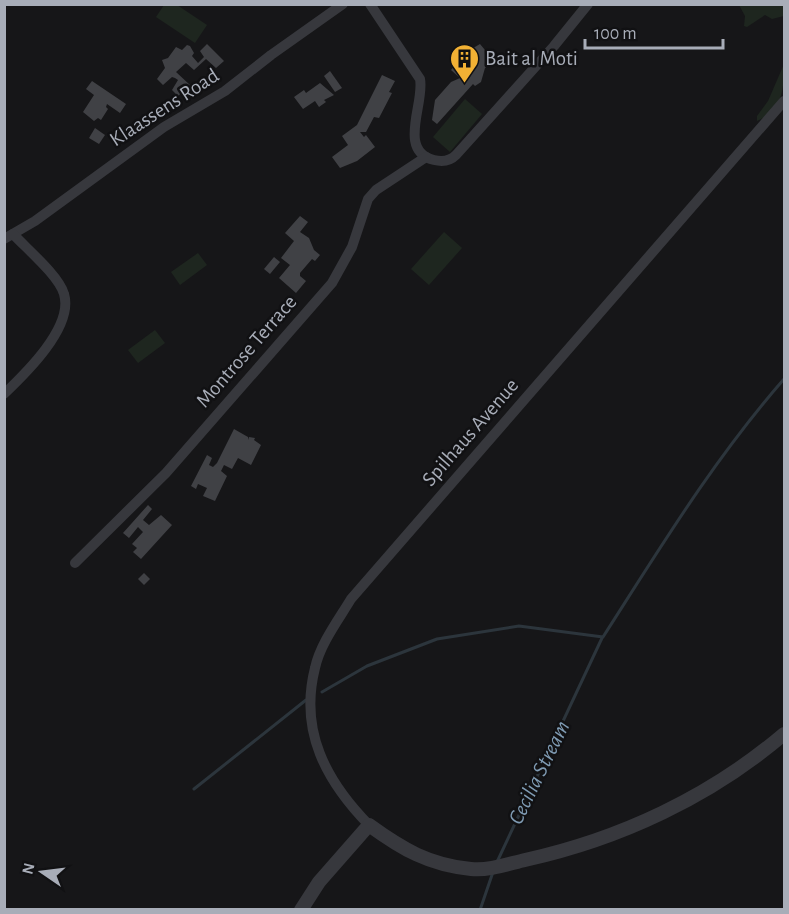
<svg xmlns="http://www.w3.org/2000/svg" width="789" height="914" viewBox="0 0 789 914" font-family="'Alegreya Sans',sans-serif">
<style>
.green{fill:#1e261f}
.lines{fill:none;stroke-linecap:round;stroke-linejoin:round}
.stream{stroke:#2c353c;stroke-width:3}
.building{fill:#404145}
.minor{stroke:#37383d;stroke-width:10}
.tertiary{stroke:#37383d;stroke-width:14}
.labels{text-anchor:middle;stroke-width:5;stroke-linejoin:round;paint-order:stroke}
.poi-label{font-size:21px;fill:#a8adb8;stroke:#111113;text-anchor:start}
.street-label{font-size:21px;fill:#a8adb8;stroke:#111113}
.water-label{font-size:22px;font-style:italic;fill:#7f9bb3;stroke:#111113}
</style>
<rect width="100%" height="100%" fill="#161618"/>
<g class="green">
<polygon points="164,5 177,5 207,25 195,43 156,17"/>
<polygon points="739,5 784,5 784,16 772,19 765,15 747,27 744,26 745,16"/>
<path d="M784,64C784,90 783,109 757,121V116L768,101Z"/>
<polygon points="465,99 482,114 450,152 433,137"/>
<polygon points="444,232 462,248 429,285 411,269"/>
<polygon points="198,253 207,265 180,285 171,272"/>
<polygon points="155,330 165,343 138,363 128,350"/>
</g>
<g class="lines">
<g class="stream">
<path d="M322,692L367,666L437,639L519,626L603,637C660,548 714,459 784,379"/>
<polyline points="194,789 306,700"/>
<polyline points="497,862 602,638"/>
<polyline points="480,910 493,872"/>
</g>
</g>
<g class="building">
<polygon points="207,44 224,61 216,68 206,59 194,70 186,63 176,72 190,85 178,96 172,90 178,80 175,78 172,77 163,85 157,79 165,68 162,60 168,58 176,47 182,50 187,45 190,46 194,53 192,56 198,63 204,57 200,51"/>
<polygon points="480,44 494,61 485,68 481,82 475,86 473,84 437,124 432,120 435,100 451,82 460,78 451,70 457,63 466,71 458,57"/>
<polygon points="330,71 342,88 335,92 324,76"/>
<polygon points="382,75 395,81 389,92 392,93 379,118 374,117 366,132 360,132 364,137 366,135 375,147 357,161 340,168 332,157 348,145 342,136 357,125"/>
<polygon points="92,81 126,104 120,113 107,104 106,107 108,109 101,120 98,118 94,121 83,112 94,95 86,89"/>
<polygon points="320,83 334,95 324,100 326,102 319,107 315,101 303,109 294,97 304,90 306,93"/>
<polygon points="95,128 105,135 99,144 89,138"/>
<polygon points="300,216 308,222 300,232 309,238 314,250 320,255 315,261 312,259 300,273 300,276 306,281 296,293 279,278 290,265 281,258 294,241 285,233"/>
<polygon points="274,257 280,262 270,274 264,269"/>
<polygon points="234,429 248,437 248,440 249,437 255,438 254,440 261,445 251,465 238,458 232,469 224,465 221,471 227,476 215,501 203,496 207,488 198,484 196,489 191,486 207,455 212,458 209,465 213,467 217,463"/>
<polygon points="148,505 152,509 143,520 149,525 161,515 172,525 141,559 133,552 137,548 132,544 143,532 138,527 129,538 123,533"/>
<polygon points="144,573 150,579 144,585 138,579"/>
</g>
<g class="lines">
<g class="minor">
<path d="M370,4L420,79C425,103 397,151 434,160C442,162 450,161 456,155L554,46L588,4"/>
<polyline points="4,239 35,221 164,127 225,91 271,55 343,4"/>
<path d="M4,394C25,374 74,327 64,294C59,276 27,249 13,234"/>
<polyline points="75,563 166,473 332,283 352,247 368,199 376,190 426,157"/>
<path d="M369,825C326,781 299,731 315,668C320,644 339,619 351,599L784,101"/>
</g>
<path class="tertiary" d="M301,910L319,882L369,825C402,849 429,865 471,869C488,871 508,864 525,860C620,839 710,797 784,734"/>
</g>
<defs>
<symbol id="building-pin" viewBox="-11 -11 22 30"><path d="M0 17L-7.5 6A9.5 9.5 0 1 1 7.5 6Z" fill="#f2b134" stroke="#111113"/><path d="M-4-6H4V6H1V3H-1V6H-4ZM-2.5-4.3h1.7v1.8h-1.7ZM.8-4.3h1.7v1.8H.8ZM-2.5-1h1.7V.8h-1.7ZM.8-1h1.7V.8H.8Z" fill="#111"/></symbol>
</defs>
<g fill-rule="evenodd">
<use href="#building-pin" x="448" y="42" width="33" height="45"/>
</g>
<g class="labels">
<g class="poi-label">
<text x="485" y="65">Bait al Moti</text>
</g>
<g class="street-label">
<text transform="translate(164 107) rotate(-33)" y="7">Klaassens Road</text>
<text transform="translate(246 351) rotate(-49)" y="7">Montrose Terrace</text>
<text transform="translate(470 432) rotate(-49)" y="7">Spilhaus Avenue</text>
</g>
<g class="water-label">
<text transform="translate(538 772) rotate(-64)" y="8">Cecilia Stream</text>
</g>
</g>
<rect width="789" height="914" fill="none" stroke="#a8adb8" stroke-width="12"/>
<g transform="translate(42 872) rotate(284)" stroke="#111113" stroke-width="4.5" paint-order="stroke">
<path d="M0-4.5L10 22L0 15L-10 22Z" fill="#a8adb8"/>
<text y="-9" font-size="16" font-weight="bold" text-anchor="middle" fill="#a8adb8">N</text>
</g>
<path d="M585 39v9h138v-9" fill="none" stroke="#a8adb8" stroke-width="3"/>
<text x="594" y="39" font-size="18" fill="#a8adb8" stroke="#111113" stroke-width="4.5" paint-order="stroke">100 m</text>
</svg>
